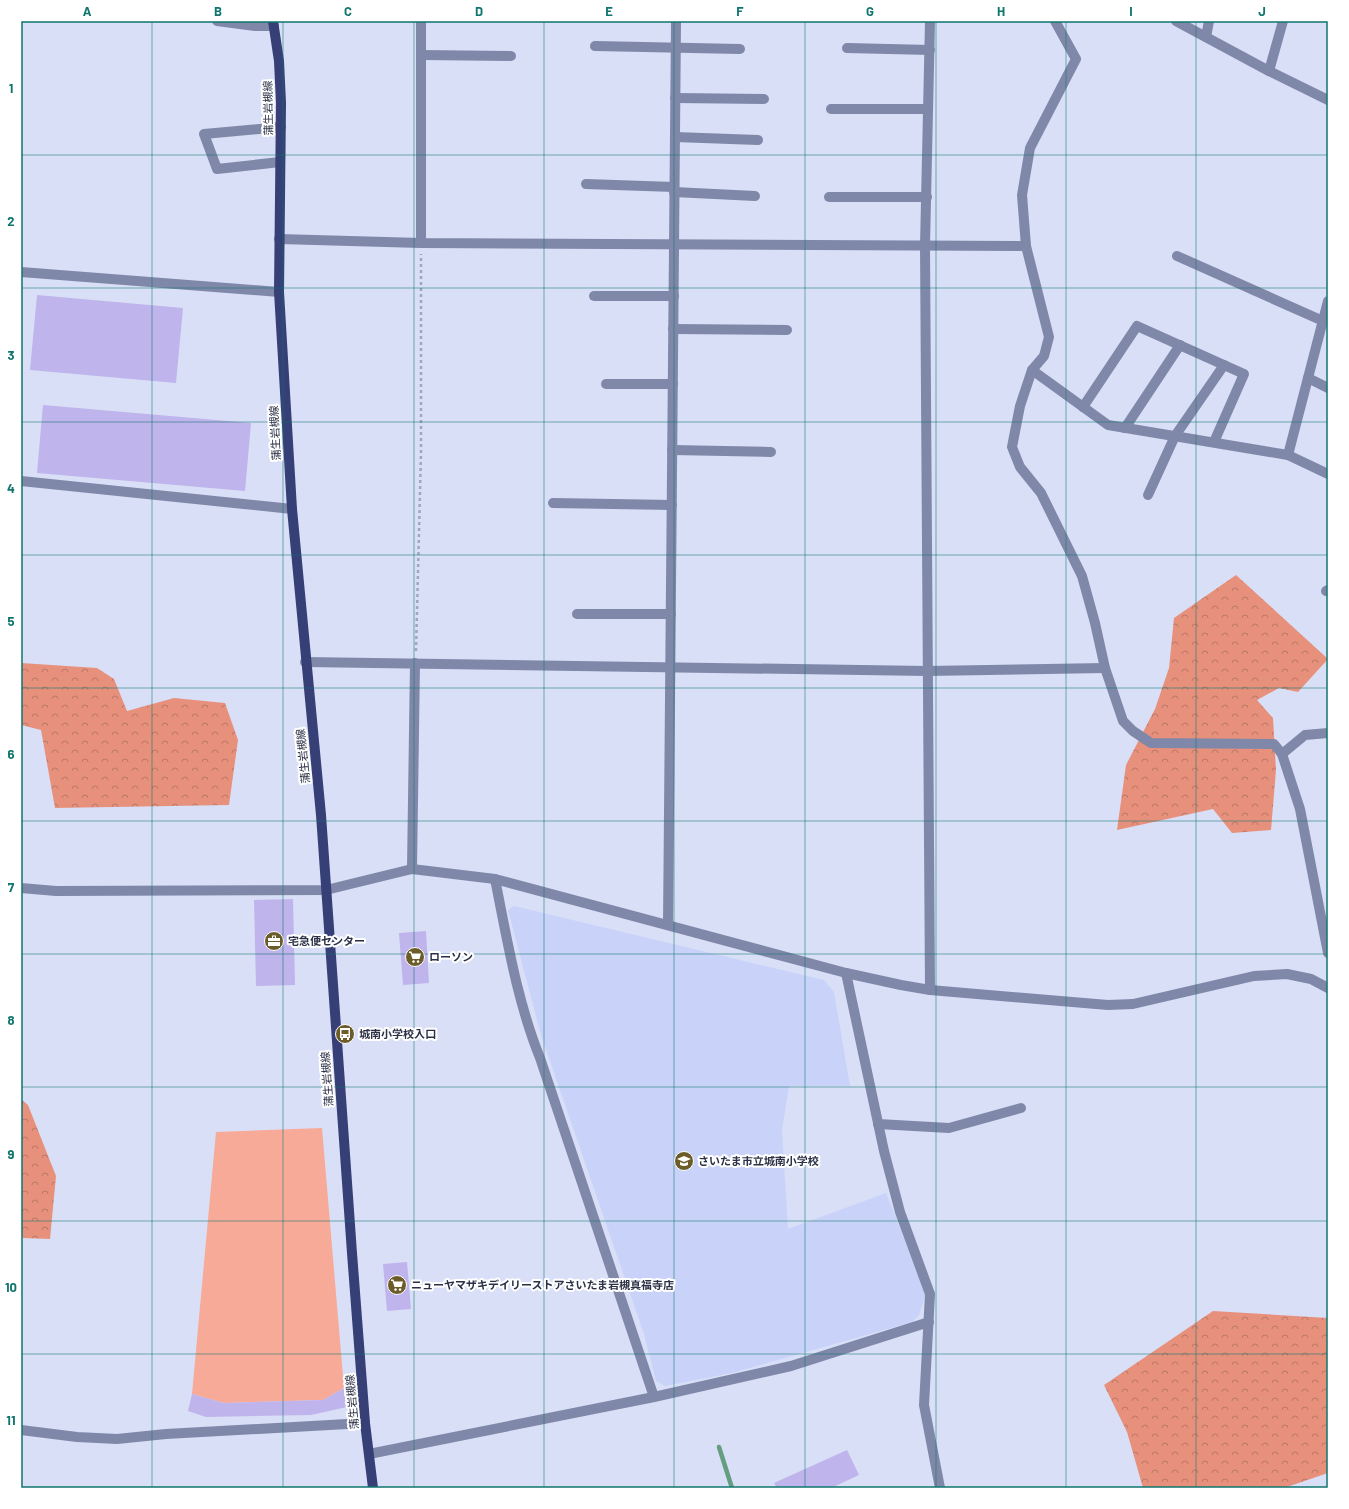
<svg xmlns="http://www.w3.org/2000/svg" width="1349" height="1509" viewBox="0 0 1349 1509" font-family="Barlow,'Noto Sans JP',sans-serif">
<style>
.built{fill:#c9d3fa}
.forest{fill:url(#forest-crowns)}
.park{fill:#f7aa98}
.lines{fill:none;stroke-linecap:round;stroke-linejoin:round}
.stream{stroke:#649d7f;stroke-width:4.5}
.building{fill:#bfb4ec}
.path{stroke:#a0a6bc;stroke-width:2.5;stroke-dasharray:3 3;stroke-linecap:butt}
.minor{stroke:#8088a9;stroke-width:10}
.major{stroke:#363f76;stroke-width:10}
.grid{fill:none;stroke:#0f766e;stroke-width:1;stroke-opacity:0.55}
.labels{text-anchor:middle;stroke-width:4;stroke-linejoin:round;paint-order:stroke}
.street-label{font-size:11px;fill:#2b3046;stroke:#fff}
.poi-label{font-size:11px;font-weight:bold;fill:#2b3046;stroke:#fff;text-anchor:start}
.neatline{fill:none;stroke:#0f766e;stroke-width:1.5}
.grid-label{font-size:13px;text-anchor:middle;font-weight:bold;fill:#0f766e}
</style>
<defs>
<pattern id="forest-crowns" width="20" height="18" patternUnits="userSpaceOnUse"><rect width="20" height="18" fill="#e7917d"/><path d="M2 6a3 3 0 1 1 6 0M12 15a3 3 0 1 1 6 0" fill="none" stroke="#bb7768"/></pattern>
</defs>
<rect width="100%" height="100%" fill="#d9dff6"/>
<polygon class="built" points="514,906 824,980 834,992 850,1086 789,1086 782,1130 788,1229 886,1193 926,1293 919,1315 912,1322 732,1373 665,1386 656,1381 644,1334 541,1035 508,910"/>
<g class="forest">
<polygon points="1236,575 1328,659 1298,692 1279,688 1257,700 1273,718 1276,770 1271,830 1232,833 1213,809 1117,830 1126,765 1155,709 1169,668 1174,618"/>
<polygon points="21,663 97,668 114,679 127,711 174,698 225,703 238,740 229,805 55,808 41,730 21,725"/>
<polygon points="21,1099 28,1105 56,1176 50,1239 23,1238 21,1236"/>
<polygon points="1213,1311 1328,1318 1328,1473 1284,1488 1143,1488 1127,1432 1104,1385"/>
</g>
<polygon class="park" points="322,1128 344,1388 323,1400 224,1403 192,1394 216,1132"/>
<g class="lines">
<polyline class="stream" points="719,1447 732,1488"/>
</g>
<g class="building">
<polygon points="37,295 183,308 176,383 30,370"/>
<polygon points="43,405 251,423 245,491 37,473"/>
<polygon points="293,899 295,985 256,986 254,900"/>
<polygon points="426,931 429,983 403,985 399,933"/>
<polygon points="407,1262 411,1309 387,1311 383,1264"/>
<polygon points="344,1388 347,1407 311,1415 206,1417 188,1411 192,1394 224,1403 323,1400"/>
<polygon points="847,1450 859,1475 831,1488 777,1488 774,1483"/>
</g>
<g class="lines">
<polyline class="path" points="416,651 421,453 421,254"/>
<g class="minor">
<polyline points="217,21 255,26 274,26"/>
<polyline points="421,21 421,243"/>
<polyline points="1055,21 1076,59 1030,148 1022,195 1026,246 1049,337 1044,356 1032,370 1020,406 1012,447 1020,467 1041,493 1082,576 1095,623 1105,668 1123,721 1133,731 1151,743 1274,744 1282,754 1300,809 1328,953"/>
<polyline points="1176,21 1269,71 1328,100"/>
<polyline points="1206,37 1209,21"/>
<polyline points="595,46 740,49"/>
<polyline points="847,48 930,50"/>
<polyline points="421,55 511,56"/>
<polyline points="1269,71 1283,21"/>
<polyline points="675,98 764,99"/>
<polyline points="831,109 928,109"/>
<polyline points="675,137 758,140"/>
<polyline points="280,162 217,169 204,134 281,127"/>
<polyline points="586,184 674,187"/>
<polyline points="674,192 755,196"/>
<polyline points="829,197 927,197"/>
<polyline points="279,239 421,243 1026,246"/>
<polyline points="1177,256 1323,321"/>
<polyline points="21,272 279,292"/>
<polyline points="594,296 674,296"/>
<polyline points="673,329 787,330"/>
<polyline points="1032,370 1108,425 1288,455 1328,474"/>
<polyline points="1308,378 1328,388"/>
<polyline points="606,384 673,384"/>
<polyline points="1083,407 1137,326 1244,374 1214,442"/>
<polyline points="1125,428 1180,345"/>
<polyline points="672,450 771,452"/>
<polyline points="1288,455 1328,301"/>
<polyline points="21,481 292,509"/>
<polyline points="1148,495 1175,436 1224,365"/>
<polyline points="553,503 672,505"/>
<polyline points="1326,591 1328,590"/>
<polyline points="577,614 671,614"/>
<polyline points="305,662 927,671 1105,668"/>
<polyline points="1282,754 1305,735 1328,733"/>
<polyline points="412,869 415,663"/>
<path d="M495,879C507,939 517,1001 540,1058L654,1397"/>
<polyline points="21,888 56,891 326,890 412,869 495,879 846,973 901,985 930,990 1108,1005 1133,1004 1254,976 1287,974 1311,979 1328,988"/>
<polyline points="668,925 676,21"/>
<polyline points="846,973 884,1151 900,1212 930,1294 924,1405 940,1488"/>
<polyline points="930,990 925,246 930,21"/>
<polyline points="878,1124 949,1128 1021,1108"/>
<polyline points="21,1430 77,1437 117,1439 166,1434 365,1423"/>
<polyline points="369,1454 654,1397 791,1366 929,1322"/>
</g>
<polyline class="major" points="273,21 279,61 281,103 279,292 292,509 321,815 352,1253 365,1423 373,1488"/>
</g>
<path class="grid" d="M152,21V1488M283,21V1488M414,21V1488M544,21V1488M674,21V1488M805,21V1488M936,21V1488M1066,21V1488M1196,21V1488M21,155H1328M21,288H1328M21,422H1328M21,555H1328M21,688H1328M21,821H1328M21,954H1328M21,1087H1328M21,1221H1328M21,1354H1328"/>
<defs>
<symbol id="office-disc" viewBox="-11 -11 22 22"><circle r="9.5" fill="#6b5c29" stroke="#fff"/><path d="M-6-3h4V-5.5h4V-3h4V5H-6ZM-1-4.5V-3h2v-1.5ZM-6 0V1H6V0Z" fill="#fff"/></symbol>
<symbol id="supermarket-disc" viewBox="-11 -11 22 22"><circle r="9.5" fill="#6b5c29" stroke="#fff"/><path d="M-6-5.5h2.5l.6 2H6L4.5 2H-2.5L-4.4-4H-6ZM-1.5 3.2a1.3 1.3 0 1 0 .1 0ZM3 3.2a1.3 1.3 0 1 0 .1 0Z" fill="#fff"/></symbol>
<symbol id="bus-disc" viewBox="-11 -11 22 22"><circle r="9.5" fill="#6b5c29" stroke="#fff"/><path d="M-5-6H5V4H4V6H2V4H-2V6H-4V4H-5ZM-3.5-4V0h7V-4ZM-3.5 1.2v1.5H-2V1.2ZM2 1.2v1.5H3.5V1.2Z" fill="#fff"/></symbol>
<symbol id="school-disc" viewBox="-11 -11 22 22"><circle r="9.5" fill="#6b5c29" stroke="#fff"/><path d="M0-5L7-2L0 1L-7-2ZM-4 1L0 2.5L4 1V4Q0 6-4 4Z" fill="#fff"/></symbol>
</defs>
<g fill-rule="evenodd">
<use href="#office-disc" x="263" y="930" width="22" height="22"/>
<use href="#supermarket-disc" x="404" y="946" width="22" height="22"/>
<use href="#bus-disc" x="334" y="1023" width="22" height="22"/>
<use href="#school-disc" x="673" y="1150" width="22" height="22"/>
<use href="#supermarket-disc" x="386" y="1274" width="22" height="22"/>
</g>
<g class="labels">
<g class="street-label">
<text transform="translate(268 108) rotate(-91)" y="4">蒲生岩槻線</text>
<text transform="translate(275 433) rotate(-93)" y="4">蒲生岩槻線</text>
<text transform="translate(303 756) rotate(-96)" y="4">蒲生岩槻線</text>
<text transform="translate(327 1079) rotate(-94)" y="4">蒲生岩槻線</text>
<text transform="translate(352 1402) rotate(-95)" y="4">蒲生岩槻線</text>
</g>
<g class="poi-label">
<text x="288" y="945">宅急便センター</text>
<text x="429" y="961">ローソン</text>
<text x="359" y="1038">城南小学校入口</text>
<text x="698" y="1165">さいたま市立城南小学校</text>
<text x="411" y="1289">ニューヤマザキデイリーストアさいたま岩槻真福寺店</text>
</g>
</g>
<rect width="1349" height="1509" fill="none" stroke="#ffffff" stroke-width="44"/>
<rect x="22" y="22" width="1305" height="1465" class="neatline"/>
<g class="grid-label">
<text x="87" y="16">A</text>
<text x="218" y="16">B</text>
<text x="348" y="16">C</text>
<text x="479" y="16">D</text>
<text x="609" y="16">E</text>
<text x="740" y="16">F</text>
<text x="870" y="16">G</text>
<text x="1001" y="16">H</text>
<text x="1131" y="16">I</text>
<text x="1262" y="16">J</text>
<text x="11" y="93">1</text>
<text x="11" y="226">2</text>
<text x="11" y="360">3</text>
<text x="11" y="493">4</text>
<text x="11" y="626">5</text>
<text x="11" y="759">6</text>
<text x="11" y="892">7</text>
<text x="11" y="1025">8</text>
<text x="11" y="1159">9</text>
<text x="11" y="1292">10</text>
<text x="11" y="1425">11</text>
</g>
</svg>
